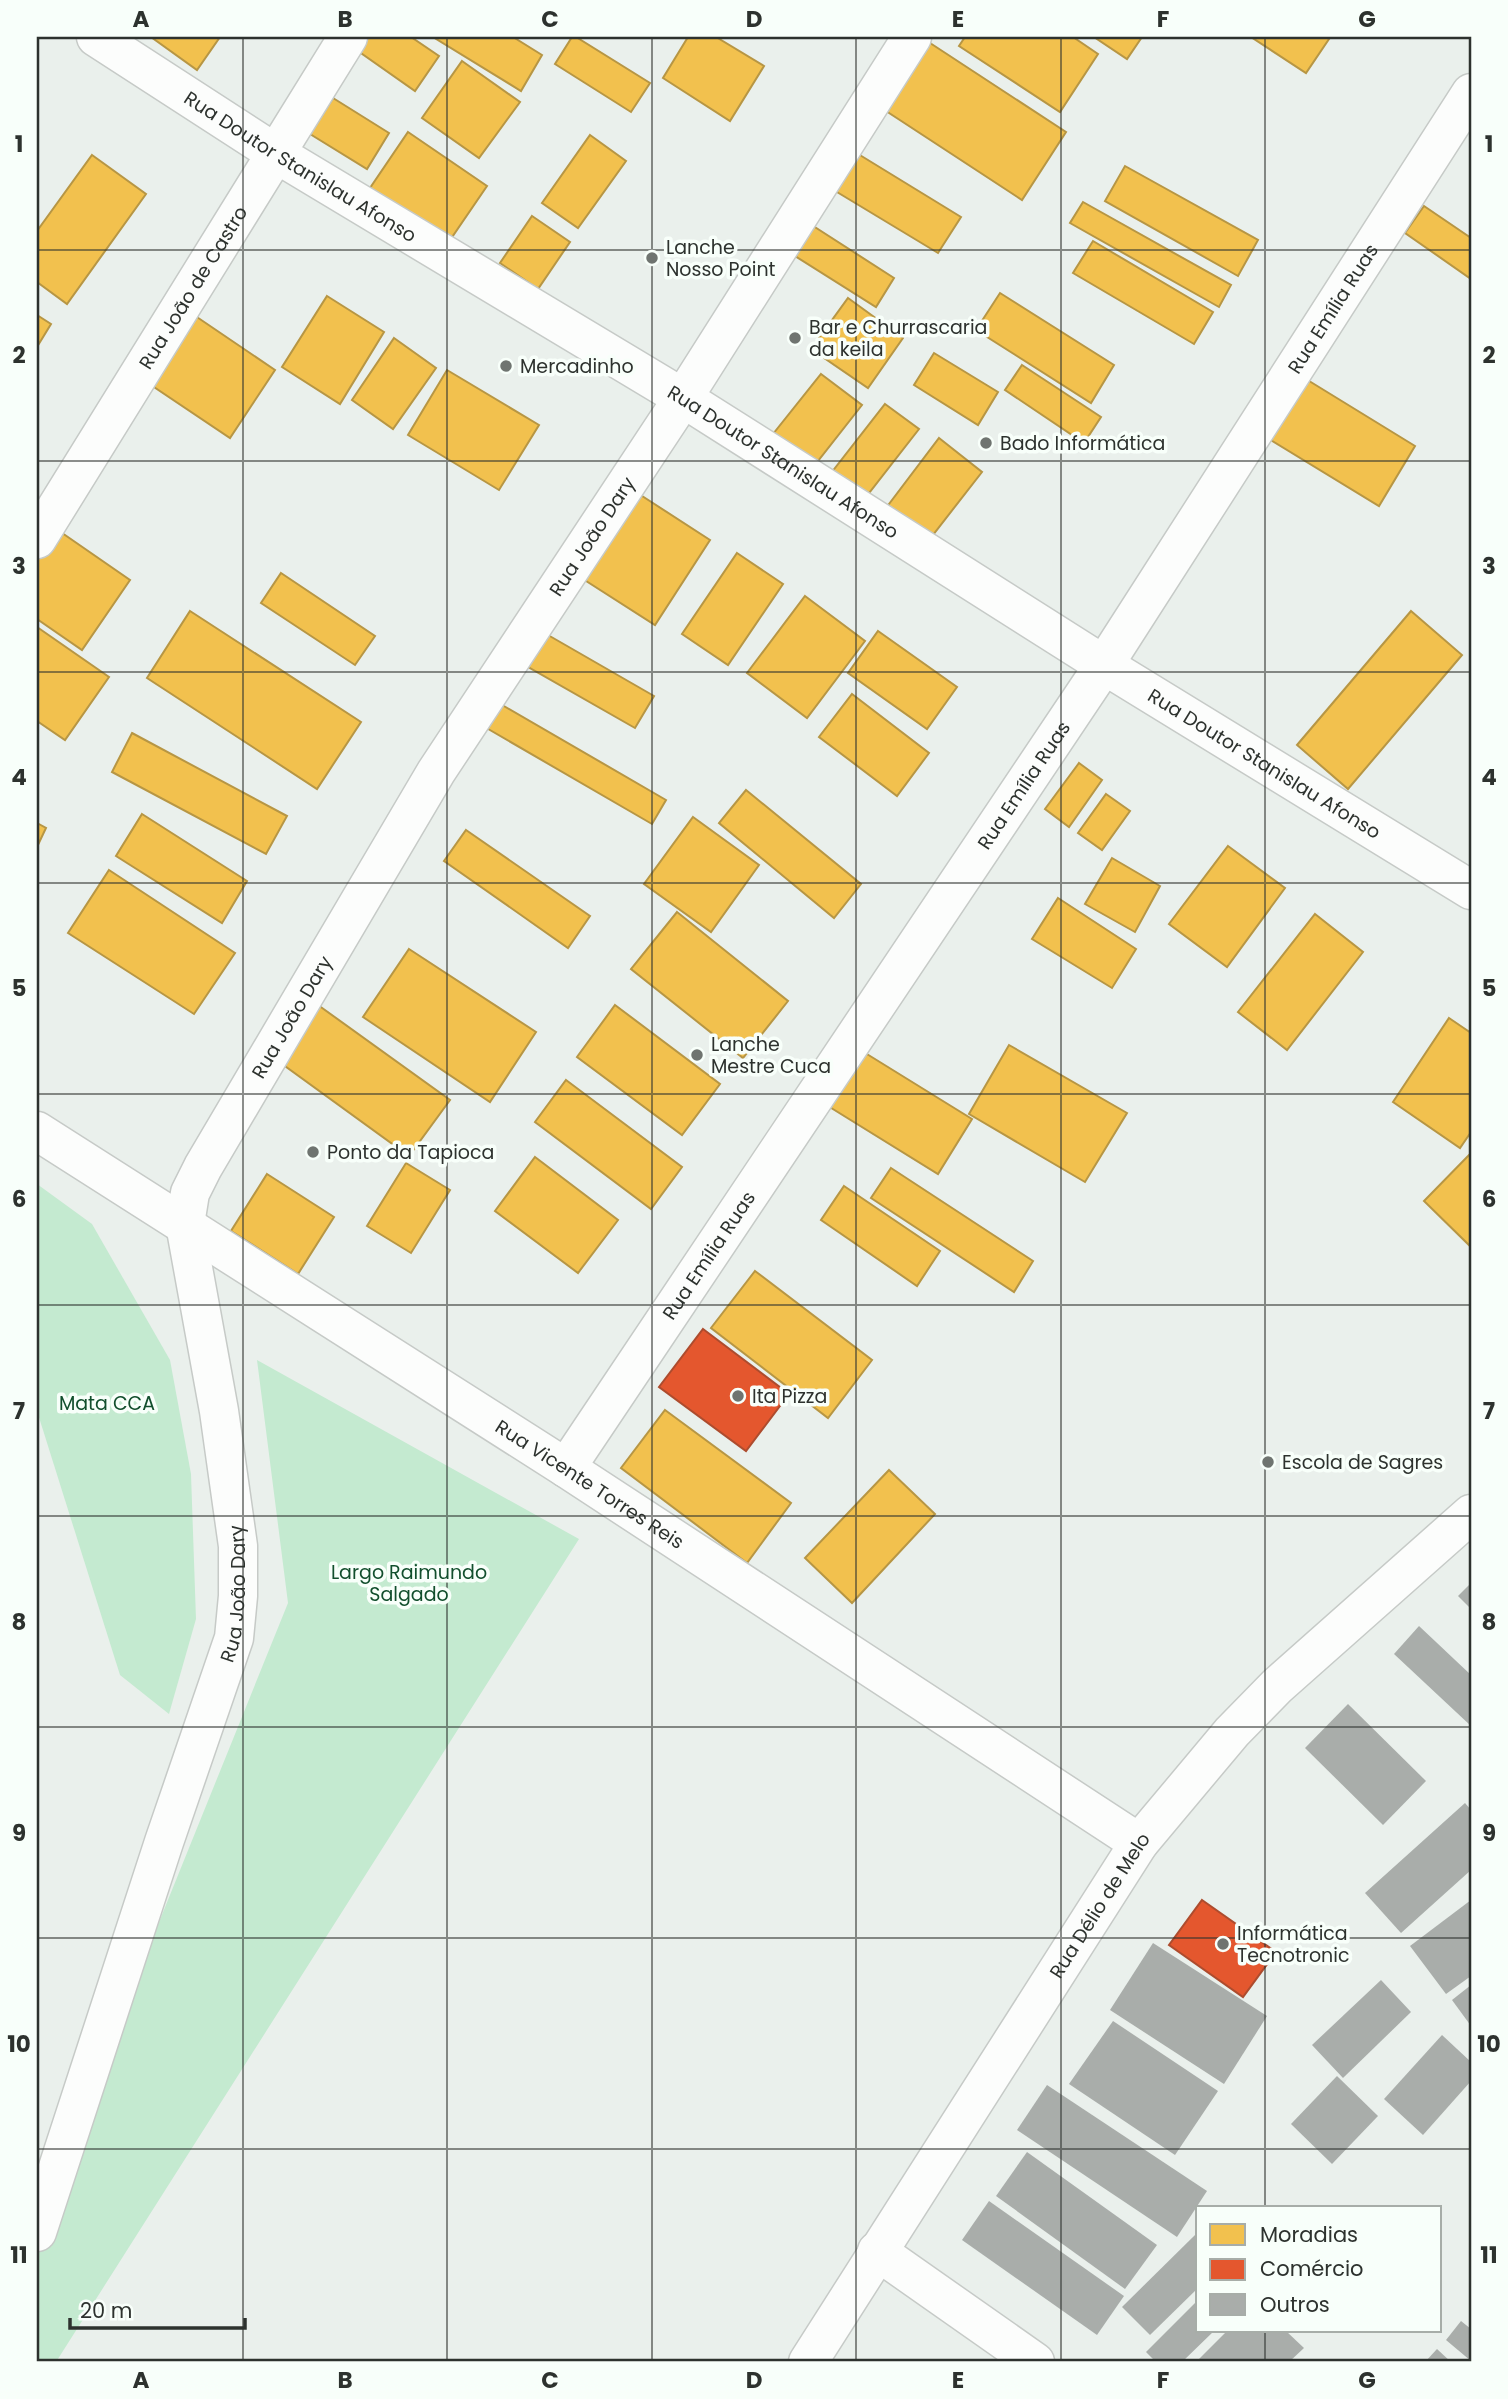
<svg xmlns="http://www.w3.org/2000/svg" width="1508" height="2399" viewBox="0 0 1508 2399" font-family="Poppins,sans-serif">
<style>
.green{fill:#c4ead0}
.homes{fill:#f2c14e;stroke:#b79644;stroke-width:2}
.shops{fill:#e4572e;stroke:#ad4c2e;stroke-width:2}
.building{fill:#a9adaa}
.lines{fill:none;stroke-linecap:round;stroke-linejoin:round}
.minor-casing{stroke:#c6cac7;stroke-width:41}
.minor{stroke:#fcfdfc;stroke-width:38}
.grid{fill:none;stroke:#2d322e;stroke-width:2;stroke-opacity:0.55}
.poi-dot{fill:#6f7470;stroke:#f8fffa;stroke-width:2.5}
.labels{text-anchor:middle;stroke-width:7;stroke-linejoin:round;paint-order:stroke}
.street-label{font-size:19px;fill:#2d322e;stroke:#f8fffa}
.poi-label{font-size:19px;fill:#2d322e;stroke:#f8fffa;text-anchor:start}
.park-label{font-size:19px;fill:#124f2d;stroke:#f8fffa}
.neatline{fill:none;stroke:#2d322e;stroke-width:2.5}
.grid-label{font-size:23px;text-anchor:middle;font-weight:bold;fill:#2d322e}
</style>
<rect width="100%" height="100%" fill="#eaf0ec"/>
<g class="green">
<polygon points="37,1184 92,1224 170,1360 191,1474 196,1619 169,1714 120,1675 37,1411"/>
<polygon points="257,1360 579,1539 56,2362 37,2362 37,2224 288,1603"/>
</g>
<g class="homes">
<polygon points="151,37 220,37 197,70"/>
<polygon points="368,37 411,37 439,56 415,91 358,51"/>
<polygon points="433,37 513,37 542,55 521,91"/>
<polygon points="572,37 576,37 650,83 631,112 555,64"/>
<polygon points="688,37 716,37 764,66 730,121 663,78"/>
<polygon points="965,37 1073,37 1098,54 1060,112 959,46"/>
<polygon points="1094,37 1142,37 1127,59"/>
<polygon points="1251,37 1326,37 1329,39 1306,73"/>
<polygon points="927,41 1066,132 1022,200 883,109"/>
<polygon points="462,61 520,102 479,158 422,118"/>
<polygon points="333,98 389,133 367,169 310,134"/>
<polygon points="408,132 487,186 448,243 370,188"/>
<polygon points="590,135 626,161 578,228 542,203"/>
<polygon points="850,149 961,217 938,253 827,186"/>
<polygon points="92,155 146,194 67,304 37,282 37,231"/>
<polygon points="1125,166 1258,240 1238,276 1105,201"/>
<polygon points="1083,202 1231,285 1219,307 1070,223"/>
<polygon points="1424,206 1471,238 1471,279 1405,233"/>
<polygon points="532,216 570,242 538,289 500,263"/>
<polygon points="807,222 894,278 876,307 787,251"/>
<polygon points="1093,241 1213,312 1194,344 1073,273"/>
<polygon points="1000,293 1114,365 1091,403 976,330"/>
<polygon points="327,296 384,332 340,404 282,367"/>
<polygon points="848,298 903,338 868,388 811,349"/>
<polygon points="188,311 275,370 230,438 142,379"/>
<polygon points="37,315 51,324 37,347"/>
<polygon points="394,338 436,368 393,429 352,400"/>
<polygon points="934,353 998,392 978,425 914,385"/>
<polygon points="1022,365 1101,417 1084,443 1005,390"/>
<polygon points="447,370 539,425 499,490 408,435"/>
<polygon points="821,374 862,405 814,466 773,434"/>
<polygon points="1301,376 1415,446 1379,506 1264,436"/>
<polygon points="885,404 919,429 862,502 828,477"/>
<polygon points="939,438 982,472 929,540 886,508"/>
<polygon points="639,494 710,540 655,625 583,579"/>
<polygon points="52,526 130,580 82,650 37,619 37,548"/>
<polygon points="737,553 783,584 728,665 682,634"/>
<polygon points="281,573 375,636 355,665 261,603"/>
<polygon points="805,596 865,641 807,718 747,673"/>
<polygon points="190,611 361,722 317,789 147,678"/>
<polygon points="1411,611 1462,655 1348,789 1297,745"/>
<polygon points="37,627 109,677 65,740 37,721"/>
<polygon points="541,631 654,696 635,728 523,664"/>
<polygon points="878,631 957,687 927,729 848,673"/>
<polygon points="852,694 929,753 897,796 819,737"/>
<polygon points="497,702 666,800 652,824 483,726"/>
<polygon points="132,733 287,816 266,854 112,772"/>
<polygon points="1079,763 1102,780 1069,827 1045,809"/>
<polygon points="746,790 861,884 834,918 719,823"/>
<polygon points="1106,794 1130,811 1102,850 1078,833"/>
<polygon points="142,814 247,881 222,923 116,856"/>
<polygon points="693,817 759,865 711,932 644,884"/>
<polygon points="37,823 46,828 37,847"/>
<polygon points="466,830 590,916 568,948 444,861"/>
<polygon points="1228,846 1285,888 1227,967 1169,924"/>
<polygon points="1112,858 1160,886 1135,932 1085,904"/>
<polygon points="109,870 235,953 194,1014 68,933"/>
<polygon points="1058,898 1136,949 1112,988 1032,939"/>
<polygon points="677,912 788,1001 743,1058 631,969"/>
<polygon points="1315,914 1363,952 1287,1050 1238,1012"/>
<polygon points="409,949 536,1032 490,1102 363,1017"/>
<polygon points="318,1005 450,1100 409,1156 278,1061"/>
<polygon points="615,1005 720,1084 682,1135 577,1057"/>
<polygon points="1449,1018 1471,1033 1471,1132 1460,1148 1393,1102"/>
<polygon points="1009,1045 1127,1113 1085,1182 969,1114"/>
<polygon points="862,1051 972,1119 938,1174 828,1106"/>
<polygon points="566,1080 682,1167 651,1209 535,1122"/>
<polygon points="1471,1153 1471,1247 1424,1201"/>
<polygon points="535,1157 618,1220 578,1273 495,1211"/>
<polygon points="406,1163 450,1190 411,1253 367,1226"/>
<polygon points="891,1168 1033,1261 1014,1292 871,1198"/>
<polygon points="267,1174 334,1217 298,1274 231,1231"/>
<polygon points="844,1186 940,1251 917,1286 821,1220"/>
<polygon points="755,1271 872,1360 828,1418 711,1328"/>
<polygon points="665,1410 791,1503 747,1563 621,1468"/>
<polygon points="889,1470 935,1514 852,1603 805,1558"/>
</g>
<g class="shops">
<polygon points="703,1329 789,1394 746,1451 659,1387"/>
<polygon points="1202,1900 1276,1952 1243,1997 1169,1945"/>
</g>
<g class="building">
<polygon points="1471,1583 1471,1609 1458,1596"/>
<polygon points="1419,1626 1471,1675 1471,1726 1394,1654"/>
<polygon points="1348,1704 1426,1781 1383,1825 1305,1748"/>
<polygon points="1465,1803 1471,1810 1471,1870 1401,1933 1365,1893"/>
<polygon points="1471,1900 1471,1976 1446,1994 1410,1946"/>
<polygon points="1153,1943 1267,2016 1224,2084 1110,2010"/>
<polygon points="1381,1980 1411,2012 1343,2078 1312,2045"/>
<polygon points="1471,1985 1471,2026 1452,2000"/>
<polygon points="1113,2021 1218,2091 1175,2155 1069,2084"/>
<polygon points="1442,2035 1471,2062 1471,2081 1423,2135 1384,2099"/>
<polygon points="1337,2076 1378,2116 1332,2164 1291,2124"/>
<polygon points="1047,2085 1207,2191 1177,2237 1017,2130"/>
<polygon points="1027,2152 1157,2245 1125,2289 996,2196"/>
<polygon points="989,2201 1124,2296 1097,2335 962,2240"/>
<polygon points="1195,2235 1198,2238 1198,2288 1150,2335 1122,2307"/>
<polygon points="1198,2300 1198,2331 1214,2331 1182,2362 1156,2362 1146,2352"/>
<polygon points="1461,2321 1471,2329 1471,2361 1446,2340"/>
<polygon points="1227,2331 1286,2331 1304,2348 1289,2362 1196,2362"/>
<polygon points="1437,2349 1451,2362 1425,2362"/>
</g>
<g class="lines">
<defs>
<g id="minor">
<path id="s1" d="M96,37L275,153L683,398L1104,665L1471,890"/>
<path id="s2" d="M37,539L348,37"/>
<path id="s3" d="M37,1131L566,1468L1139,1843"/>
<path id="s4" d="M566,1468L1104,665L1471,93"/>
<path id="s5" d="M37,2232L164,1842L234,1638L238,1596V1546L219,1411L185,1224L190,1193L203,1167L436,772L683,398L912,37"/>
<polyline points="877,2251 1035,2362"/>
<path id="s6" d="M808,2362L1139,1843L1232,1732L1277,1686L1471,1514"/>
</g>
</defs>
<use href="#minor" class="minor-casing"/>
<use href="#minor" class="minor"/>
</g>
<path class="grid" d="M243,37V2362M447,37V2362M652,37V2362M856,37V2362M1061,37V2362M1265,37V2208M37,250H1471M37,461H1471M37,672H1471M37,883H1471M37,1094H1471M37,1305H1471M37,1516H1471M37,1727H1471M37,1938H1471M37,2149H1471M1265,2331V2362"/>
<g class="poi-dot">
<circle cx="652" cy="258" r="7"/>
<circle cx="795" cy="338" r="7"/>
<circle cx="506" cy="366" r="7"/>
<circle cx="986" cy="443" r="7"/>
<circle cx="697" cy="1055" r="7"/>
<circle cx="313" cy="1152" r="7"/>
<circle cx="738" cy="1396" r="7"/>
<circle cx="1268" cy="1462" r="7"/>
<circle cx="1223" cy="1944" r="7"/>
</g>
<g class="labels">
<g class="street-label">
<text dy="7" stroke="none"><textPath href="#s1" startOffset="242">Rua Doutor Stanislau Afonso</textPath></text>
<text dy="7" stroke="none"><textPath href="#s2" startOffset="296">Rua João de Castro</textPath></text>
<text dy="7" stroke="none"><textPath href="#s4" startOffset="1390">Rua Emília Ruas</textPath></text>
<text dy="7" stroke="none"><textPath href="#s1" startOffset="808">Rua Doutor Stanislau Afonso</textPath></text>
<text dy="7" stroke="none"><textPath href="#s5" startOffset="1846">Rua João Dary</textPath></text>
<text dy="7" stroke="none"><textPath href="#s1" startOffset="1376">Rua Doutor Stanislau Afonso</textPath></text>
<text dy="7" stroke="none"><textPath href="#s4" startOffset="822">Rua Emília Ruas</textPath></text>
<text dy="7" stroke="none"><textPath href="#s5" startOffset="1279">Rua João Dary</textPath></text>
<text dy="7" stroke="none"><textPath href="#s4" startOffset="256">Rua Emília Ruas</textPath></text>
<text dy="7" stroke="none"><textPath href="#s3" startOffset="656">Rua Vicente Torres Reis</textPath></text>
<text dy="7" stroke="none"><textPath href="#s5" startOffset="670">Rua João Dary</textPath></text>
<text dy="7" stroke="none"><textPath href="#s6" startOffset="542">Rua Délio de Melo</textPath></text>
</g>
<g class="poi-label">
<text x="666" y="254">Lanche<tspan x="666" dy="22">Nosso Point</tspan></text>
<text x="809" y="334">Bar e Churrascaria<tspan x="809" dy="22">da keila</tspan></text>
<text x="520" y="373">Mercadinho</text>
<text x="1000" y="450">Bado Informática</text>
<text x="711" y="1051">Lanche<tspan x="711" dy="22">Mestre Cuca</tspan></text>
<text x="327" y="1159">Ponto da Tapioca</text>
<text x="752" y="1403">Ita Pizza</text>
<text x="1282" y="1469">Escola de Sagres</text>
<text x="1237" y="1940">Informática<tspan x="1237" dy="22">Tecnotronic</tspan></text>
</g>
<g class="park-label">
<text x="107" y="1410">Mata CCA</text>
<text x="409" y="1579">Largo Raimundo<tspan x="409" dy="22">Salgado</tspan></text>
</g>
</g>
<rect width="1508" height="2399" fill="none" stroke="#f8fffa" stroke-width="77"/>
<rect x="1196" y="2206" width="245" height="126" fill="#f8fffa" stroke="#a7ada8" stroke-width="2"/>
<rect x="1210" y="2224" width="35" height="21" fill="#f2c14e" stroke="#a7ada8" stroke-width="2"/>
<text x="1260" y="2242" font-size="21" fill="#2d322e">Moradias</text>
<rect x="1210" y="2259" width="35" height="21" fill="#e4572e" stroke="#a7ada8" stroke-width="2"/>
<text x="1260" y="2276" font-size="21" fill="#2d322e">Comércio</text>
<rect x="1210" y="2294" width="35" height="21" fill="#a9adaa" stroke="#a7ada8" stroke-width="2"/>
<text x="1260" y="2312" font-size="21" fill="#2d322e">Outros</text>
<path d="M70 2318v10h175v-10" fill="none" stroke="#2d322e" stroke-width="3.5"/>
<text x="80" y="2318" font-size="21" fill="#2d322e" stroke="#f8fffa" stroke-width="5" paint-order="stroke">20 m</text>
<rect x="38" y="38" width="1432" height="2322" class="neatline"/>
<g class="grid-label">
<text x="141" y="27">A</text>
<text x="345" y="27">B</text>
<text x="550" y="27">C</text>
<text x="754" y="27">D</text>
<text x="958" y="27">E</text>
<text x="1163" y="27">F</text>
<text x="1367" y="27">G</text>
<text x="19" y="152">1</text>
<text x="1489" y="152">1</text>
<text x="19" y="363">2</text>
<text x="1489" y="363">2</text>
<text x="19" y="574">3</text>
<text x="1489" y="574">3</text>
<text x="19" y="785">4</text>
<text x="1489" y="785">4</text>
<text x="19" y="996">5</text>
<text x="1489" y="996">5</text>
<text x="19" y="1207">6</text>
<text x="1489" y="1207">6</text>
<text x="19" y="1419">7</text>
<text x="1489" y="1419">7</text>
<text x="19" y="1630">8</text>
<text x="1489" y="1630">8</text>
<text x="19" y="1841">9</text>
<text x="1489" y="1841">9</text>
<text x="19" y="2052">10</text>
<text x="1489" y="2052">10</text>
<text x="19" y="2263">11</text>
<text x="1489" y="2263">11</text>
<text x="141" y="2388">A</text>
<text x="345" y="2388">B</text>
<text x="550" y="2388">C</text>
<text x="754" y="2388">D</text>
<text x="958" y="2388">E</text>
<text x="1163" y="2388">F</text>
<text x="1367" y="2388">G</text>
</g>
</svg>
